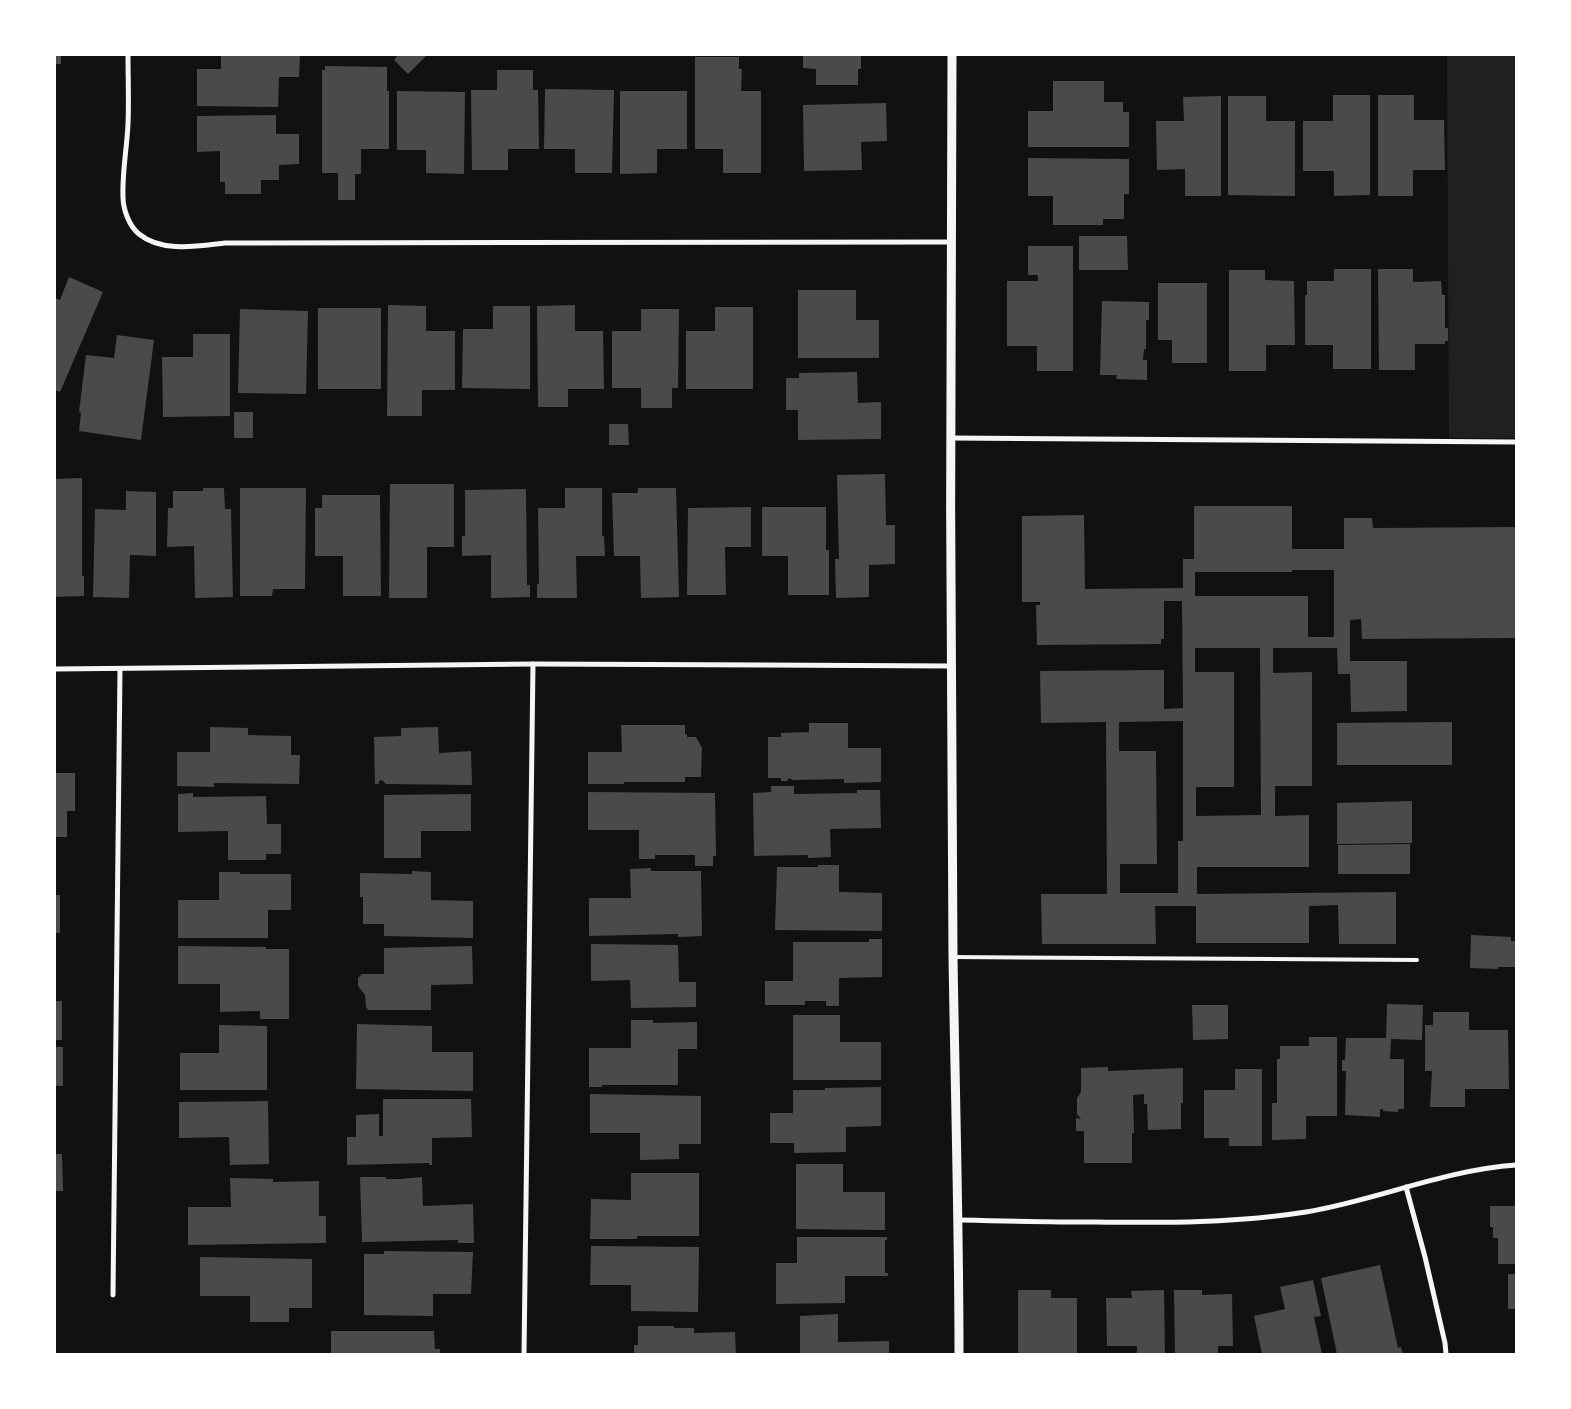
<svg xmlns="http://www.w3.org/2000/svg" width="1571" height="1409" viewBox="0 0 1571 1409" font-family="'Alegreya Sans',sans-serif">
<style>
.green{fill:#202020}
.building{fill:#4a4a4a;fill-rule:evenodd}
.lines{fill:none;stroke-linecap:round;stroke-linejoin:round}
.service{stroke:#f5f5f5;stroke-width:4}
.minor{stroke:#f5f5f5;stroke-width:5}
.tertiary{stroke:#f5f5f5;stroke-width:9}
</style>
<rect width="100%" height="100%" fill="#111"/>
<polygon class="green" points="1447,55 1516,55 1516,438 1449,438"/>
<g class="building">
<rect x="55" y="55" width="6" height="9"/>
<polygon points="221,55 300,55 299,77 279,77 278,107 197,106 197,69 221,69"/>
<polygon points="398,55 427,55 408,74 394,60"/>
<polygon points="803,55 861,55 861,69 858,69 858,85 816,85 816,69 803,68"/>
<polygon points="695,57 739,57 739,69 742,69 741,91 761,91 761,173 723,173 723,149 695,149"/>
<polygon points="325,66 387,67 387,91 389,91 389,149 361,149 361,174 355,174 355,200 338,200 338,173 322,173 322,70 325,70"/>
<polygon points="497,70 533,70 533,90 538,90 539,149 508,149 508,170 472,170 471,90 497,90"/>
<polygon points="1053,81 1104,81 1104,102 1123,102 1123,112 1129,112 1129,147 1028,147 1028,111 1053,111"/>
<polygon points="545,89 614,90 612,173 575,173 575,149 544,149"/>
<polygon points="397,91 465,92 464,174 426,173 426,150 397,150"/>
<polygon points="620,91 687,91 687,149 657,149 657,173 620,174"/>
<polygon points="1333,95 1370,95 1370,195 1334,196 1334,171 1303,171 1303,121 1333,121"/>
<polygon points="1378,95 1414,95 1414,120 1444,120 1445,170 1413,170 1413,196 1378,196"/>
<polygon points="1221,96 1221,196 1185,196 1185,169 1157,170 1156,121 1184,121 1183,97"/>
<polygon points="1228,96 1266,96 1266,121 1295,121 1295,196 1228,195"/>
<polygon points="886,103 887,141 861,142 862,170 804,171 803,105"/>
<polygon points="276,115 276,134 299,134 299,164 279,165 279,180 261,180 261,194 225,194 225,182 220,182 220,151 197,152 197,116"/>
<polygon points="1028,158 1129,159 1129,194 1124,194 1124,219 1103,219 1103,225 1053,225 1053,196 1028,196"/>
<polygon points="1079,236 1127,236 1128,270 1079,270"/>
<polygon points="1028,246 1073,246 1073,371 1037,371 1037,346 1007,346 1007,281 1038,281 1038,275 1028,275"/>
<polygon points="1334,269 1371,269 1371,369 1333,369 1333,345 1305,345 1305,295 1307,295 1307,281 1334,281"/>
<polygon points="1378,269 1413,269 1413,282 1441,281 1442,295 1445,295 1445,328 1448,328 1448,341 1445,341 1445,344 1415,344 1415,370 1379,370"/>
<polygon points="1229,270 1265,270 1265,280 1294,281 1295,345 1266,345 1266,371 1229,371"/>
<polygon points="69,277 103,292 60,392 55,390 55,298 60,300"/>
<polygon points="1158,283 1207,283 1207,363 1172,363 1172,340 1158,340"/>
<polygon points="798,290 856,290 856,320 879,320 879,358 798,358"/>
<polygon points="1102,301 1149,302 1149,320 1146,320 1146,349 1144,349 1143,360 1147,360 1147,380 1116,379 1117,375 1100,375"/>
<polygon points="388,305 426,306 426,331 455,331 455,390 422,390 422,416 387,416"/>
<polygon points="575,305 575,331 603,331 604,389 568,389 568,407 538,407 537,306"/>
<polygon points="493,306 530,306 530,389 462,388 463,329 493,329"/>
<polygon points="715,307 753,307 753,389 686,389 686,331 715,331"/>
<rect x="318" y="308" width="63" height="81"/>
<polygon points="240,309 308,311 306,394 238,393"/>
<polygon points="641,309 679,309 678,388 672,388 672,408 641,408 641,388 612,388 612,331 641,331"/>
<polygon points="193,334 230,334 230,416 163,417 162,357 193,357"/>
<polygon points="117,335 154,340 141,440 79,431 81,413 79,412 86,355 114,358"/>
<polygon points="857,372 858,403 881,402 881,439 798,440 798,410 786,410 786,378 799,378 799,373"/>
<rect x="234" y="412" width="19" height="26"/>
<polygon points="609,424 628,424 629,445 609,445"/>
<polygon points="885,474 886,525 895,525 895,564 869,565 869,597 836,598 835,559 839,559 837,475"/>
<polygon points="82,478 82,576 84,576 84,596 55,597 55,479"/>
<polygon points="390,484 454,484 454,547 427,547 427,598 389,598"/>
<polygon points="203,488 224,488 225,509 231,509 233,597 195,598 194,546 167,547 168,508 173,508 173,491 203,491"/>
<polygon points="240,488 306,488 305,589 273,589 272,596 240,596"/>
<polygon points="565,488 602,488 602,536 604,536 605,556 576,556 577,598 537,598 537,584 539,584 538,508 565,508"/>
<polygon points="638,488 676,488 679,597 641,598 640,556 614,556 612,493 638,493"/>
<polygon points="526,489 527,585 530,585 530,597 491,598 491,555 462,556 462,536 465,536 465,490"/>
<polygon points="126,491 156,492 156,556 130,555 129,598 93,597 95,509 126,510"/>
<polygon points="322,495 380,495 381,596 343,596 343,556 315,556 315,508 322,508"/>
<path d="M1194,506H1292V549H1344V518H1372L1373,528L1516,527V638L1362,639L1361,619L1350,620V661H1407V711L1351,712L1350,674H1338L1337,648H1273V673L1312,672V786H1275V816L1309,815V867H1197V894L1396,892V944H1339L1338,905L1309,906V943H1196V906H1155L1156,944H1042L1041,894H1107L1106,722L1041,723L1040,671L1164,670V709L1183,708L1182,601H1164V639H1161V644L1037,645L1036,605H1040V602H1022V516L1084,515L1085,589L1183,588V559H1194ZM1292,570H1334V637H1308V596H1195V572H1292ZM1195,648H1260L1261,815L1196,816V787H1234V672H1195ZM1183,721V841H1178V893H1120V864H1157L1156,751H1119V722Z"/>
<polygon points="751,507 751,547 725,547 726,595 687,595 688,508"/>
<polygon points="762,507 826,507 826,550 829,550 829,595 788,595 788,556 762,556"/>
<polygon points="1452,722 1452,765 1337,765 1337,723"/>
<polygon points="809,723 848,723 848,748 881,748 881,782 844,783 844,779 793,780 789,778 787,781 781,781 781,778 768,778 768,737 781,737 781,733 809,732"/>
<polygon points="621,725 685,725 685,734 687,734 687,737 696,737 702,748 701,777 685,777 685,782 624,782 624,784 588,784 588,752 622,752"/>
<polygon points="210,727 248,728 248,735 291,736 291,755 300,755 299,784 214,783 214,787 177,786 177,752 210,752"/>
<polygon points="438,727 439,753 471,751 472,785 386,784 382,780 379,781 379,784 375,784 374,737 401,736 401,728"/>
<polygon points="55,773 75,773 75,811 67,811 67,837 55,837"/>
<polygon points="771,786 794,786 794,794 857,793 857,790 880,790 881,828 830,829 831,857 808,858 808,855 754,856 753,793 771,792"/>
<polygon points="588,792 715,793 716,856 713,856 713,866 695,866 695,855 655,855 655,859 639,859 639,830 588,830"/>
<polygon points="193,793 193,797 266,796 267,824 281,824 281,854 266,854 266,860 228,860 228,831 178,832 178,794"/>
<polygon points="471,794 471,831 421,831 421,858 384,858 384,795"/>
<polygon points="1412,801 1412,843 1337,844 1337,803"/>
<polygon points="1410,844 1410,874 1338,874 1338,845"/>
<polygon points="818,865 839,865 839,892 882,893 882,931 775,930 777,867 818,867"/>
<polygon points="651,868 651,871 701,871 702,936 678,937 678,934 589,936 589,898 631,898 630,869"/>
<polygon points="412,871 431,872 431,900 473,901 473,938 384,936 384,924 363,924 363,897 360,897 360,873 412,874"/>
<polygon points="219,872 240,872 240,874 291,874 291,910 268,910 268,938 178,938 178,900 219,900"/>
<rect x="55" y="895" width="5" height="38"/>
<polygon points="1471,935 1511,937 1511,941 1516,941 1515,967 1498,967 1498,969 1470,968"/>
<polygon points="869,939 882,939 882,977 839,978 839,1006 826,1006 826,1001 805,1001 805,1005 765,1005 765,981 793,981 793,942 869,942"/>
<polygon points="591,944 678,945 679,982 696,982 696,1007 631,1008 630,980 591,981"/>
<polygon points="178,946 266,947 266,949 289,949 289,1019 260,1019 260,1011 220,1012 220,984 178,984"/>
<polygon points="472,946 473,984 431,985 431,1010 368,1010 366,1007 365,995 358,986 358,978 362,974 384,974 384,948"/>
<rect x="55" y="1001" width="7" height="39"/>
<polygon points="1387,1004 1423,1005 1422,1040 1391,1039 1390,1059 1404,1059 1404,1109 1398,1109 1398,1112 1383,1111 1383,1109 1380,1109 1380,1117 1345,1115 1346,1071 1342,1071 1342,1060 1345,1060 1346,1038 1386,1038"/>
<polygon points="1192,1005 1228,1005 1228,1039 1193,1040"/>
<polygon points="1433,1012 1469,1012 1469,1030 1508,1030 1509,1089 1465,1089 1465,1107 1430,1107 1432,1071 1425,1071 1425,1025 1433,1025"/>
<polygon points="793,1015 840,1015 840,1042 881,1042 881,1080 793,1080"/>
<polygon points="631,1020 653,1020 653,1023 697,1022 697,1049 678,1049 678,1085 602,1085 602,1087 589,1087 589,1048 631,1048"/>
<polygon points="357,1024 432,1026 432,1052 473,1052 473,1091 356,1089"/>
<polygon points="219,1025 267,1026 267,1090 180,1090 180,1053 219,1053"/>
<polygon points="1309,1037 1337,1037 1337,1116 1306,1116 1306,1139 1272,1140 1272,1103 1277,1103 1277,1059 1280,1059 1280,1046 1309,1046"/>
<rect x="55" y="1047" width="8" height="39"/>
<polygon points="1108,1067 1108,1071 1183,1068 1183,1103 1181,1103 1181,1129 1148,1130 1147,1104 1144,1104 1144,1094 1133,1095 1134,1133 1132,1133 1132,1163 1084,1163 1084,1131 1076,1131 1076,1118 1081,1119 1077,1114 1077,1098 1081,1092 1081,1068"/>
<polygon points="1235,1069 1262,1069 1262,1146 1229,1146 1229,1138 1204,1138 1204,1090 1235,1090"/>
<polygon points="881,1087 881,1126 846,1127 846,1152 794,1153 794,1143 770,1143 770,1113 793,1113 793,1090 825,1090 825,1088"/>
<polygon points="590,1094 701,1096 701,1144 679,1144 679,1159 640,1160 640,1133 590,1133"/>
<polygon points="383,1099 471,1099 472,1137 432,1138 432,1165 429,1165 429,1163 347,1165 347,1137 356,1137 356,1115 379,1114 379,1136 383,1136"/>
<polygon points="268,1101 269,1164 230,1165 229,1137 179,1138 179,1102"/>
<polygon points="55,1154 62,1154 63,1191 55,1191"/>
<polygon points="796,1164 843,1164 843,1192 885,1192 885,1230 796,1229"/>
<polygon points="631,1173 699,1173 699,1236 637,1236 637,1239 590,1239 591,1199 631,1200"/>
<polygon points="360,1177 386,1177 386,1179 400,1179 422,1177 423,1206 473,1204 474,1243 458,1243 458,1240 362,1242"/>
<polygon points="230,1178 273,1179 273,1182 319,1181 319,1216 326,1216 326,1243 188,1245 188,1207 231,1207"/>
<polygon points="1490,1206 1516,1206 1516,1264 1498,1264 1498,1238 1493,1238 1493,1227 1490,1227"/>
<polygon points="797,1237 887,1237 887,1240 885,1240 885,1273 888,1273 888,1276 845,1276 845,1303 776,1304 776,1263 797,1263"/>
<polygon points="591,1246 699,1247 698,1312 631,1311 631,1285 590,1285"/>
<polygon points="384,1251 473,1252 471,1294 433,1294 433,1316 364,1315 364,1254 384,1254"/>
<polygon points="200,1257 312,1259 312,1308 289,1308 289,1322 250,1322 250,1296 200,1296"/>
<polygon points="1380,1265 1398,1348 1401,1347 1403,1354 1337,1354 1321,1278"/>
<rect x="1508" y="1274" width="8" height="35"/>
<polygon points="1313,1280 1321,1316 1314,1317 1322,1354 1262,1354 1254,1316 1285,1309 1280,1287"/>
<polygon points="1018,1290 1051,1290 1051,1298 1077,1298 1077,1354 1018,1354"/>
<polygon points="1164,1290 1165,1354 1137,1354 1137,1346 1107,1346 1106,1298 1132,1298 1131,1291"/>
<polygon points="1174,1290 1202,1290 1202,1295 1232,1294 1233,1346 1218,1346 1218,1354 1175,1354"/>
<polygon points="838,1314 838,1342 889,1341 889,1354 800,1354 800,1316"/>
<polygon points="638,1326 674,1326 674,1328 694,1328 694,1333 735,1332 736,1354 634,1354 634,1345 638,1345"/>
<polygon points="331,1331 434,1331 435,1349 440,1349 440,1354 331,1354"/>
</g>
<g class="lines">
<polyline class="service" points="953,957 1417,960"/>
<g class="minor">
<path d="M128,55C128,78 129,101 128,124C127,148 122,172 123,197C123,209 129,226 139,234C162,253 198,246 225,243L951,242"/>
<polyline points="951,438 1516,442"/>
<polyline points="55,669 533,664 952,666"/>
<polyline points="1406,1187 1425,1257 1445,1343 1446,1354"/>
<path d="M959,1220C1004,1221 1049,1222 1095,1222C1165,1223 1236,1223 1306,1212C1377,1200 1444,1170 1516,1165"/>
<polyline points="113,1295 120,669"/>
<polyline points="524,1354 533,664"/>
</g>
<path class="tertiary" d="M952,55C950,355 950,656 953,956C955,1089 959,1221 959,1354"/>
</g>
<rect width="1571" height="1409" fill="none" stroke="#ffffff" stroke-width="112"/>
</svg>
